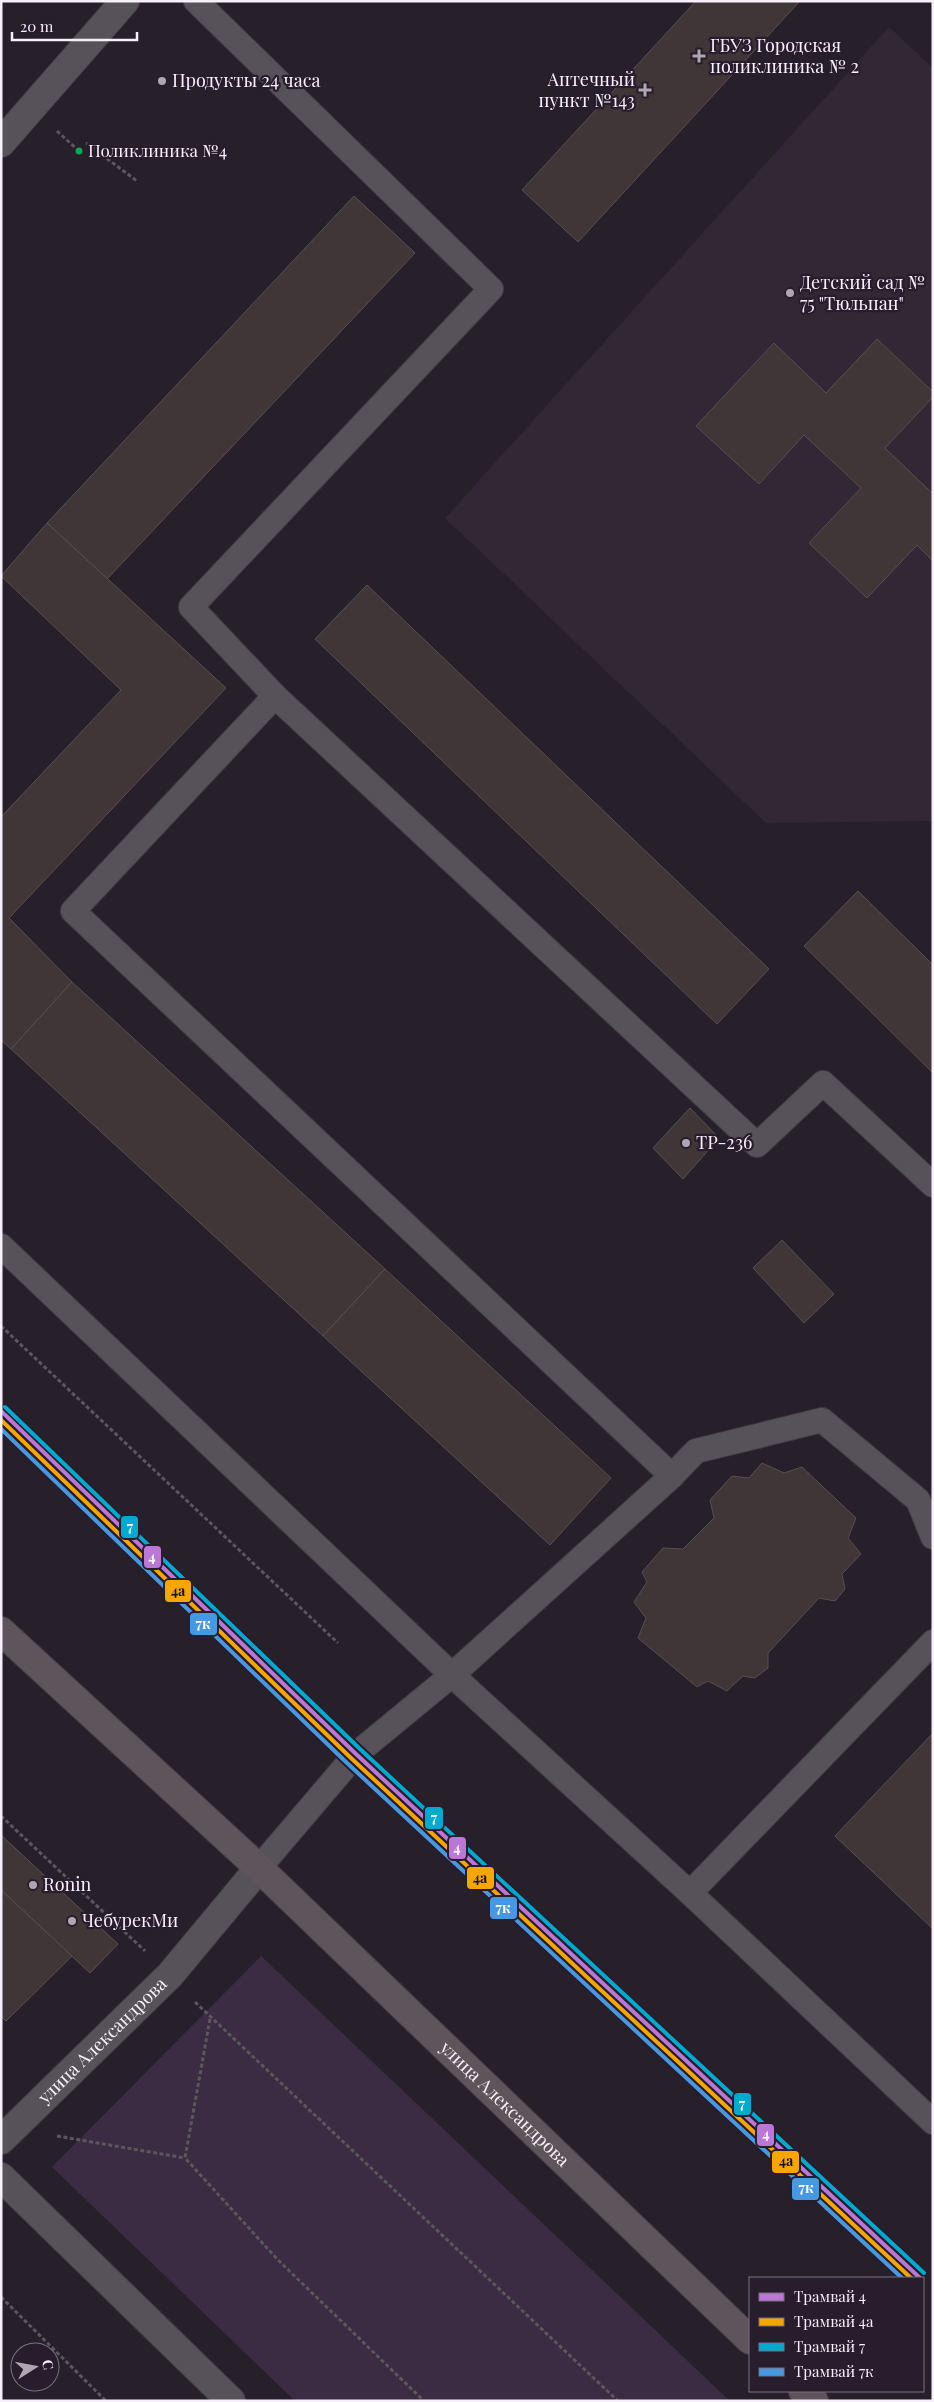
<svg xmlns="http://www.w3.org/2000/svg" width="934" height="2402" viewBox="0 0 934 2402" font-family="'Playfair Display',serif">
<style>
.education{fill:#322735}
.green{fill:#3b2b43}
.building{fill:#403637;stroke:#574f52}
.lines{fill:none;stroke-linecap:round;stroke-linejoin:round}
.service-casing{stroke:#423c44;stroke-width:26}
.minor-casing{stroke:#423c44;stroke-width:30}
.tertiary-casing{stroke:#423c44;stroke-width:30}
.secondary-casing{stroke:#423c44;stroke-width:30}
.path{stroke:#5b575d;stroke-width:3;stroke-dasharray:4 2.5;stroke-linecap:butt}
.service{stroke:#57525a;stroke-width:24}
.minor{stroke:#57525a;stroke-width:28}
.tertiary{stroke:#57525a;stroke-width:28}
.secondary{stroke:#5d555b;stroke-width:28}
.tram-1-casing{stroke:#281d2d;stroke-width:8}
.tram-2-casing{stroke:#281d2d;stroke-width:8}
.tram-3-casing{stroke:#281d2d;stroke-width:8}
.tram-4-casing{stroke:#281d2d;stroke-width:8}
.tram-1{stroke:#ba77d6;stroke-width:4}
.tram-2{stroke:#f7a600;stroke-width:4}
.tram-3{stroke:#00a9ce;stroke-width:4}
.tram-4{stroke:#4699e1;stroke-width:4}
.poi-dot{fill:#aea7b2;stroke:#281d2d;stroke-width:2}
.bus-dot{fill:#06aa56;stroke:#281d2d;stroke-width:2}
.labels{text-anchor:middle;stroke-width:4.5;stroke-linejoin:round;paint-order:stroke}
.bus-label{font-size:17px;fill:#f7f0fb;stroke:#281d2d;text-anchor:start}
.poi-label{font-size:18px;fill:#f7f0fb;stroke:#281d2d;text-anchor:start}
.street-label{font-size:18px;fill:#f7f0fb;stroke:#281d2d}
.line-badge{stroke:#281d2d;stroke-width:2}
.badge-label{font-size:14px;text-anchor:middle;font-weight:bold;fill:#fff}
.pale-badge-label{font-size:14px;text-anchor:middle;font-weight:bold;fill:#111}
</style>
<rect width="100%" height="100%" fill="#27202a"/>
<polygon class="education" points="889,27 933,68 933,821 766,823 445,518"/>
<polygon class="green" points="261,1956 730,2401 295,2401 52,2167"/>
<g class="building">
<polygon points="696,1 800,1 578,242 522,190"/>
<polygon points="354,196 415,253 107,579 47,523"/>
<polygon points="877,339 933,392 933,397 885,448 933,494 933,561 917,545 867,598 809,543 861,488 804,435 759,484 696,426 774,343 826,393"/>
<polygon points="47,523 226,688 9,918 72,982 11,1049 1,1040 1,817 121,690 1,576"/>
<polygon points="367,585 769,969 717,1024 315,639"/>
<polygon points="858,891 933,965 933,1073 804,946"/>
<polygon points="72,982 385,1269 323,1336 11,1049"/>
<polygon points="690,1108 719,1138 683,1179 653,1148"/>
<polygon points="782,1240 834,1294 804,1323 753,1268"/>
<polygon points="385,1269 611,1478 550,1545 323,1336"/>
<polygon points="762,1463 784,1473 802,1467 856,1518 848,1538 861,1554 842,1574 845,1589 835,1601 819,1598 768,1653 768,1668 755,1678 743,1676 727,1691 708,1681 697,1687 638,1638 646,1618 634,1602 647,1582 642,1572 663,1548 683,1549 714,1518 710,1500 732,1476 749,1478"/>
<polygon points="933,1733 933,1929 835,1836"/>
<polygon points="1,1835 118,1944 90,1973 1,1890"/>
<polygon points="1,1890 72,1956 6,2021 1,2016"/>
</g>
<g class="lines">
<defs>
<g id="service">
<polyline points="196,1 491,289 191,607 275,696 757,1145 823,1083 933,1185"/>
<polyline points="275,696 73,911 672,1476"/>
<polyline points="1,1246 452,1675 690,1893 933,2122"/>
<polyline points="259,1868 356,1754 452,1675 672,1476 696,1451 822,1420 918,1500 933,1537"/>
<polyline points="690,1893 933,1642"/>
</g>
<g id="minor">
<path id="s1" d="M1,2140L170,1975L259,1868"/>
<polyline points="1,2177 231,2401"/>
</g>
<polyline id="tertiary" points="1,143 125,1"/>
<g id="secondary">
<path id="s2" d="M1,1631L259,1868L750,2340"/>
<polyline points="803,2391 814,2401"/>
</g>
</defs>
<use href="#service" class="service-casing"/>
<use href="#minor" class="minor-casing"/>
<use href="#tertiary" class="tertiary-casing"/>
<use href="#secondary" class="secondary-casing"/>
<g class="path">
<polyline points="57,131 79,151"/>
<polyline points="86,143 137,181"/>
<polyline points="1,1326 338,1643"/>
<polyline points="1,1816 145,1951"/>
<polyline points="195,2002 618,2401"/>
<polyline points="210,2019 185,2158 278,2260 424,2401"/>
<polyline points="57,2136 185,2158"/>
<polyline points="1,2297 106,2401"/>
</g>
<use href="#service" class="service"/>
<use href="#minor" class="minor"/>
<use href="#tertiary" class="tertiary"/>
<use href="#secondary" class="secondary"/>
<defs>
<polyline id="tram-1" points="1,1411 356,1754 920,2278"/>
<polyline id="tram-2" points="1,1420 352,1759 911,2278"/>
<polyline id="tram-3" points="5,1407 360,1749 924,2273"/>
<polyline id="tram-4" points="1,1429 347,1763 902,2278"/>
</defs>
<use href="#tram-1" class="tram-1-casing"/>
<use href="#tram-2" class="tram-2-casing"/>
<use href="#tram-3" class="tram-3-casing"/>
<use href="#tram-4" class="tram-4-casing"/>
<use href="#tram-1" class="tram-1"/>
<use href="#tram-2" class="tram-2"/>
<use href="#tram-3" class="tram-3"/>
<use href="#tram-4" class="tram-4"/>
</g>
<g class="poi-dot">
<path d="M696.5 48.5h5v5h5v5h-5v5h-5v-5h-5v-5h5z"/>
<circle cx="162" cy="81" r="5"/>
<path d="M642.5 82.5h5v5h5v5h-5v5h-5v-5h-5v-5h5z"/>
<circle cx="790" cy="293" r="5"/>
<circle cx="686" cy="1143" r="5"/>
<circle cx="33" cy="1885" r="5"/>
<circle cx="72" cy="1921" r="5"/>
</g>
<circle class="bus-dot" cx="79" cy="151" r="4.5"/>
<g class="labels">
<g class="bus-label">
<text x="88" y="157">Поликлиника №4</text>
</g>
<g class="poi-label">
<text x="710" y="52">ГБУЗ Городская<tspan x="710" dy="21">поликлиника № 2</tspan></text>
<text x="635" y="86" text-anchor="end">Аптечный<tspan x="635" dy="21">пункт №143</tspan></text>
<text x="172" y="87">Продукты 24 часа</text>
<text x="800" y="289">Детский сад №<tspan x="800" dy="21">75 "Тюльпан"</tspan></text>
<text x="696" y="1149">ТР-236</text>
<text x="43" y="1891">Ronin</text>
<text x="82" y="1927">ЧебурекМи</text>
</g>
<g class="street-label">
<text dy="6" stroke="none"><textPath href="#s1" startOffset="142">улица Александрова</textPath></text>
<text dy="6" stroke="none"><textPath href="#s2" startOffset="691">улица Александрова</textPath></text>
</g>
</g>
<g class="line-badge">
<rect x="120" y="1515" width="19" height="24" rx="5" fill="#00a9ce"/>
<rect x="143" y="1545" width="19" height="24" rx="5" fill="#ba77d6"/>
<rect x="164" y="1579" width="28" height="24" rx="5" fill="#f7a600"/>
<rect x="189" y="1612" width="29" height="24" rx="5" fill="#4699e1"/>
<rect x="424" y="1806" width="20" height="24" rx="5" fill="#00a9ce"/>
<rect x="448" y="1836" width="19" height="24" rx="5" fill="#ba77d6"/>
<rect x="466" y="1866" width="29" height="24" rx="5" fill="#f7a600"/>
<rect x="489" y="1896" width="29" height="24" rx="5" fill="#4699e1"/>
<rect x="733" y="2092" width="19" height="24" rx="5" fill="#00a9ce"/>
<rect x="756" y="2123" width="19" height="24" rx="5" fill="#ba77d6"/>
<rect x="771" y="2150" width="29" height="24" rx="5" fill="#f7a600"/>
<rect x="791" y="2177" width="29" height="24" rx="5" fill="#4699e1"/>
</g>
<g class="badge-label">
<text x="130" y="1532">7</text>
<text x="152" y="1562">4</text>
<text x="203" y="1629">7к</text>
<text x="434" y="1823">7</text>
<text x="457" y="1853">4</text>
<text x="503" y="1913">7к</text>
<text x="742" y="2109">7</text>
<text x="766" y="2139">4</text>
<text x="806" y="2193">7к</text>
</g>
<g class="pale-badge-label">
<text x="178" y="1596">4а</text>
<text x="480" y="1883">4а</text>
<text x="786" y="2166">4а</text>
</g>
<rect width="934" height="2402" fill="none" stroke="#f7f0fb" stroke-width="5"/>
<rect x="749" y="2277" width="175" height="115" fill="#281d2d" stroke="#7b717f"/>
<rect x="759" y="2293" width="25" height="8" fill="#ba77d6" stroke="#7b717f"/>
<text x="794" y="2302" font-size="15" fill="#f7f0fb">Трамвай 4</text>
<rect x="759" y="2318" width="25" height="8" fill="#f7a600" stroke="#7b717f"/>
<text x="794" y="2327" font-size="15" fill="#f7f0fb">Трамвай 4а</text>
<rect x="759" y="2343" width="25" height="8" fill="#00a9ce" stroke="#7b717f"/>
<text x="794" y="2352" font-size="15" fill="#f7f0fb">Трамвай 7</text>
<rect x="759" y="2368" width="25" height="8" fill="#4699e1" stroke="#7b717f"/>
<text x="794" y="2377" font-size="15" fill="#f7f0fb">Трамвай 7к</text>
<g transform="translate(35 2367) rotate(79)"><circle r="24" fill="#281d2d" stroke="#7b717f"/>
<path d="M0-4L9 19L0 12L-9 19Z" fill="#aea7b2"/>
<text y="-8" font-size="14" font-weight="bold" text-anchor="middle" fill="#f7f0fb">С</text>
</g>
<path d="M12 32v8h125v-8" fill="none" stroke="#f7f0fb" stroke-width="2.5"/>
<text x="20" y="32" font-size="15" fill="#f7f0fb" stroke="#281d2d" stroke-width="4" paint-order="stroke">20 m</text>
</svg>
